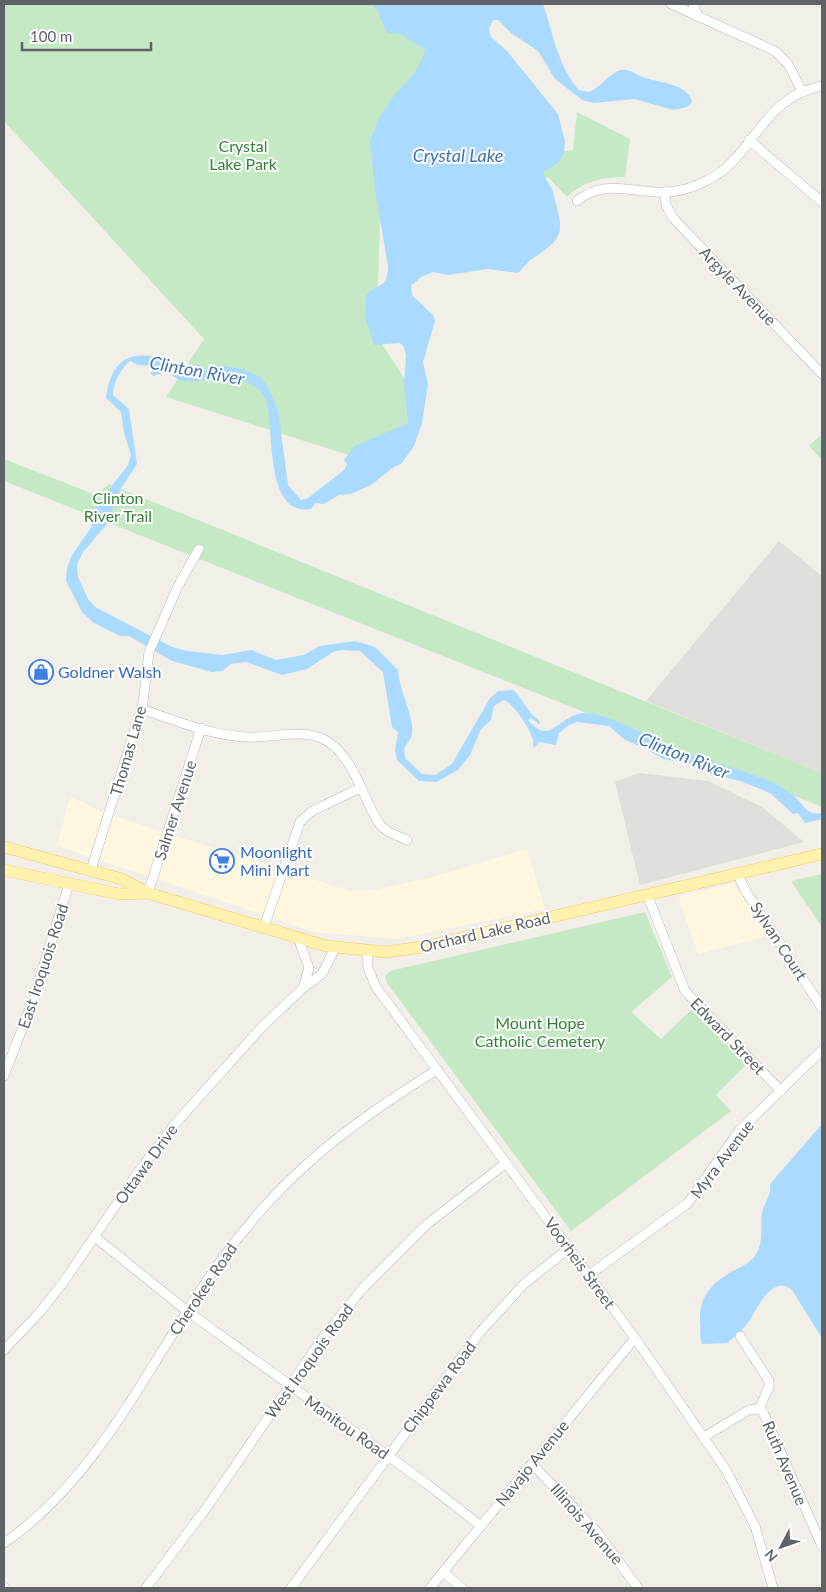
<svg xmlns="http://www.w3.org/2000/svg" width="826" height="1592" viewBox="0 0 826 1592" font-family="Lato,sans-serif">
<style>
.commercial{fill:#fef7e0}
.industrial{fill:#e0deda}
.green{fill:#c5e8c5}
.water{fill:#aadaff}
.lines{fill:none;stroke-linecap:round;stroke-linejoin:round}
.minor-casing{stroke:#b5b8bc;stroke-width:10}
.major-casing{stroke:#f2c960;stroke-width:12}
.minor{stroke:#fff;stroke-width:9}
.major{stroke:#fff2af;stroke-width:11}
.labels{text-anchor:middle;stroke-width:4;stroke-linejoin:round;paint-order:stroke}
.park-label{font-size:16px;fill:#348238;stroke:#fff}
.street-label{font-size:16px;fill:#5f6368;stroke:#fff}
.shop-label{font-size:16px;fill:#366cbe;stroke:#fff;text-anchor:start}
.water-label{font-size:18px;font-style:italic;fill:#4174aa;stroke:#fff}
</style>
<rect width="100%" height="100%" fill="#f1efe8"/>
<g class="commercial">
<polygon points="70,796 104,813 350,891 373,890 425,879 527,849 545,909 397,939 314,932 57,846"/>
<polygon points="734,883 768,936 698,954 678,897"/>
</g>
<g class="industrial">
<polygon points="779,541 822,576 822,773 646,701"/>
<polygon points="639,773 708,781 762,807 804,842 640,885 615,782"/>
</g>
<g class="green">
<path d="M4,4H393L528,156L573,150L577,112L630,139L625,177C602,177 584,181 567,197L548,177L492,226L438,169L380,223L376,335L420,402L390,468L166,397L204,339L4,121Z"/>
<polygon points="822,434 822,460 809,446"/>
<polygon points="4,459 96,495 109,484 822,773 822,807 4,481"/>
<polygon points="822,874 822,927 791,881"/>
<polygon points="645,912 672,977 631,1012 661,1039 692,1009 747,1064 716,1095 731,1111 571,1231 387,983 385,976 390,971"/>
</g>
<g class="water">
<path d="M371,4H543C553,33 558,67 579,90L589,92C601,87 609,73 621,70C629,68 636,75 643,77C658,83 688,83 692,102L687,107L674,110L634,99L594,103L582,100L555,79L538,51L511,33L498,20H493L489,29L491,37L507,51L558,114L565,141L564,153L558,163L543,172C544,179 551,184 553,192C563,231 567,236 532,259C526,263 523,269 518,273L488,269L448,275L433,272L421,277L411,286L412,295L433,315L435,321L423,362L428,384L422,423L414,446L401,464L394,467L371,485L351,494L339,495L324,504L316,503L311,509C263,517 275,425 266,400C264,395 259,389 254,386C234,372 204,383 183,381C176,380 172,374 166,372L153,376L151,373L154,367L152,366L138,365L130,361C121,368 113,383 113,395L129,409L137,464L118,493L108,523L83,552L77,564L78,577L88,599L95,607L172,647L187,651L223,655L251,650L276,660L304,655L319,646L355,641L375,647L398,670C399,690 415,718 412,735C410,741 404,745 404,752L406,759L422,774L435,775L452,764L490,698L498,691L513,690C523,698 528,714 539,720L540,725L531,718L528,720C552,748 558,713 586,713C600,713 628,726 641,732C650,736 658,742 668,746C703,761 741,768 776,784C783,788 789,792 795,797C805,806 807,816 822,813V819L805,823L798,813L793,814L770,793L740,781L707,773L694,764L663,759L647,749L625,740L609,726L577,722L569,725L559,733L556,745L539,742L534,748C533,745 533,743 533,740C531,730 513,703 504,700L494,706L491,720L481,729L470,755L458,770L436,782L419,781L397,760L395,750L398,732L392,727L383,672L360,651L342,650L333,652L307,669L282,675L246,662L231,664L222,671L212,672L172,661L129,636H120L94,623L82,612L66,581L67,568L72,555L92,526V512L128,465L131,455L124,433L121,412L106,398C110,369 122,350 155,357C160,358 164,362 169,363C180,366 190,365 201,365L207,371L217,365L243,369L260,377L267,385L278,410L288,485L301,500L308,498L344,470L347,464L344,460L355,446L408,423L404,383L406,355L403,345L399,343L374,345L365,316L366,295C379,281 387,291 388,266L375,190L370,141L379,118L392,98L416,71L426,50L400,34L387,33L378,12Z"/>
<path d="M822,1124V1338L792,1290C772,1274 758,1307 750,1320C744,1328 735,1337 727,1343L702,1344C699,1337 701,1328 700,1321C699,1297 711,1284 731,1272C740,1267 750,1264 756,1254C764,1242 760,1226 762,1213C764,1203 772,1194 770,1184Z"/>
</g>
<g class="lines">
<defs>
<g id="minor">
<polyline points="671,4 775,51 788,64 802,91"/>
<polyline points="693,4 698,17"/>
<polyline points="749,140 822,202"/>
<polyline points="665,192 666,205 673,218 822,374"/>
<path d="M577,201C603,180 627,191 656,192C673,193 690,189 704,182C755,159 760,97 822,86"/>
<path d="M141,709C175,720 211,736 247,737C277,739 311,724 335,747C357,767 364,802 381,826L389,832L407,840"/>
<polyline points="91,870 143,703 149,652 178,586 199,549"/>
<polyline points="737,873 745,890 822,1008"/>
<polyline points="148,893 201,728"/>
<polyline points="647,894 685,991 781,1091"/>
<polyline points="264,927 300,822 312,811 360,788"/>
<polyline points="298,938 309,968 303,988"/>
<polyline points="367,951 368,968 376,987 635,1338 726,1470 755,1526 773,1588"/>
<polyline points="4,1076 32,1003 69,884"/>
<polyline points="95,1237 187,1311 427,1484 481,1526"/>
<polyline points="589,1275 688,1203 739,1131 822,1050"/>
<polyline points="740,1336 769,1381 769,1387 759,1409"/>
<polyline points="4,1350 40,1312 65,1280 139,1171 175,1124 261,1028 303,988 322,974 335,948"/>
<polyline points="759,1409 764,1414 822,1546"/>
<polyline points="704,1437 749,1410 759,1409"/>
<polyline points="532,1464 597,1532 638,1588"/>
<path d="M4,1543C102,1476 152,1356 220,1262C280,1177 349,1124 437,1070"/>
<polyline points="443,1572 462,1588"/>
<polyline points="4,1587 5,1588"/>
<polyline points="146,1588 207,1507 322,1339 362,1289 426,1225 506,1163"/>
<polyline points="291,1588 481,1331 524,1284 569,1248"/>
<polyline points="430,1588 635,1338"/>
</g>
<g id="major">
<polyline points="4,847 122,879 148,893 326,946 385,952 423,947 822,854"/>
<polyline points="4,870 119,894 147,893"/>
</g>
</defs>
<use href="#minor" class="minor-casing"/>
<use href="#major" class="major-casing"/>
<use href="#minor" class="minor"/>
<use href="#major" class="major"/>
</g>
<defs>
<symbol id="shop-ring" viewBox="-11 -11 22 22"><circle r="9.5" fill="#fff" stroke="#3f7fe0" stroke-width="1.5"/><path d="M-5-2.5h2.3a2.7 3.5 0 0 1 5.4 0H5L5.5 6h-11ZM-1.5-2.5h3a1.5 2.3 0 0 0-3 0Z" fill="#3f7fe0"/></symbol>
<symbol id="supermarket-ring" viewBox="-11 -11 22 22"><circle r="9.5" fill="#fff" stroke="#3f7fe0" stroke-width="1.5"/><path d="M-6-5.5h2.5l.6 2H6L4.5 2H-2.5L-4.4-4H-6ZM-1.5 3.2a1.3 1.3 0 1 0 .1 0ZM3 3.2a1.3 1.3 0 1 0 .1 0Z" fill="#3f7fe0"/></symbol>
</defs>
<g fill-rule="evenodd">
<use href="#shop-ring" x="27" y="658" width="28" height="28"/>
<use href="#supermarket-ring" x="208" y="847" width="28" height="28"/>
</g>
<g class="labels">
<g class="park-label">
<text x="243" y="152">Crystal<tspan x="243" dy="18">Lake Park</tspan></text>
<text x="118" y="504">Clinton<tspan x="118" dy="18">River Trail</tspan></text>
<text x="540" y="1029">Mount Hope<tspan x="540" dy="18">Catholic Cemetery</tspan></text>
</g>
<g class="street-label">
<text transform="translate(738 286) rotate(46)" y="6">Argyle Avenue</text>
<text transform="translate(128 751) rotate(-74)" y="6">Thomas Lane</text>
<text transform="translate(175 810) rotate(-72)" y="6">Salmer Avenue</text>
<text transform="translate(485 932) rotate(-13)" y="6">Orchard Lake Road</text>
<text transform="translate(779 941) rotate(57)" y="6">Sylvan Court</text>
<text transform="translate(43 966) rotate(-72)" y="6">East Iroquois Road</text>
<text transform="translate(728 1036) rotate(46)" y="6">Edward Street</text>
<text transform="translate(722 1159) rotate(-53)" y="6">Myra Avenue</text>
<text transform="translate(146 1164) rotate(-54)" y="6">Ottawa Drive</text>
<text transform="translate(580 1263) rotate(54)" y="6">Voorheis Street</text>
<text transform="translate(203 1289) rotate(-56)" y="6">Cherokee Road</text>
<text transform="translate(309 1361) rotate(-54)" y="6">West Iroquois Road</text>
<text transform="translate(439 1387) rotate(-53)" y="6">Chippewa Road</text>
<text transform="translate(347 1427) rotate(35)" y="6">Manitou Road</text>
<text transform="translate(532 1463) rotate(-51)" y="6">Navajo Avenue</text>
<text transform="translate(785 1463) rotate(67)" y="6">Ruth Avenue</text>
<text transform="translate(587 1524) rotate(49)" y="6">Illinois Avenue</text>
</g>
<g class="shop-label">
<text x="58" y="678">Goldner Walsh</text>
<text x="240" y="858">Moonlight<tspan x="240" dy="18">Mini Mart</tspan></text>
</g>
<g class="water-label">
<text x="458" y="162">Crystal Lake</text>
<text transform="translate(197 371) rotate(10)" y="6">Clinton River</text>
<text transform="translate(684 756) rotate(22)" y="6">Clinton River</text>
</g>
</g>
<rect width="826" height="1592" fill="none" stroke="#5f6368" stroke-width="10"/>
<g transform="translate(781 1547) rotate(229)" stroke="#ffffff" stroke-width="4" paint-order="stroke">
<path d="M0-4L9 19L0 12L-9 19Z" fill="#5f6368"/>
<text y="-8" font-size="14" font-weight="bold" text-anchor="middle" fill="#5f6368">N</text>
</g>
<path d="M22 42v8h129v-8" fill="none" stroke="#5f6368" stroke-width="2.5"/>
<text x="30" y="42" font-size="15" fill="#5f6368" stroke="#ffffff" stroke-width="4" paint-order="stroke">100 m</text>
</svg>
